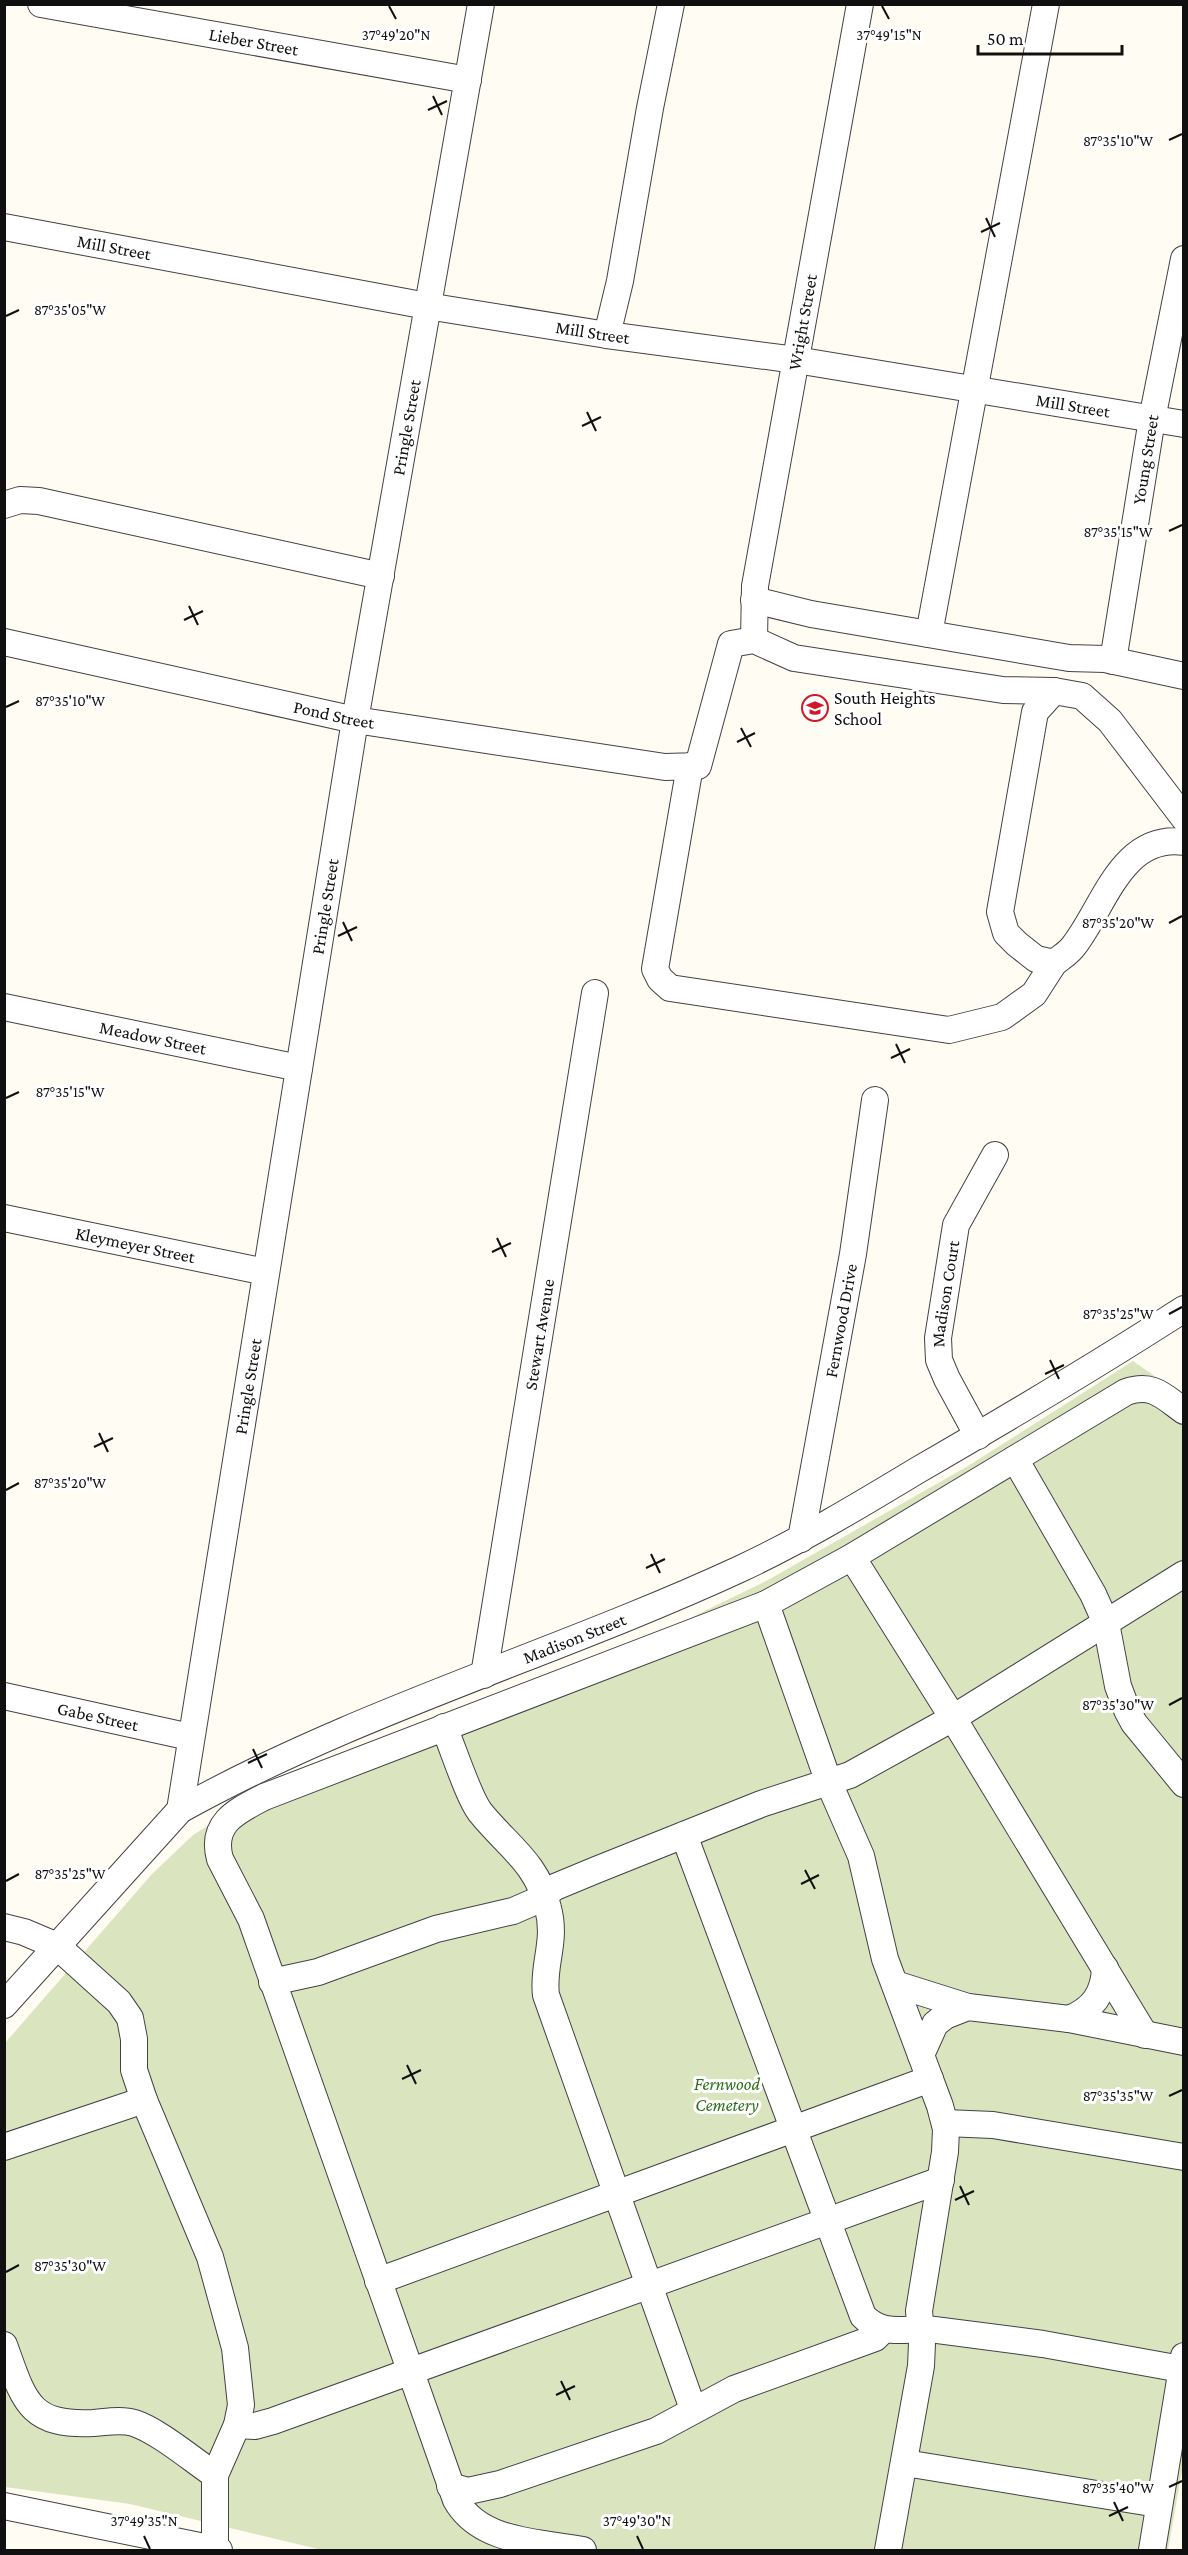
<svg xmlns="http://www.w3.org/2000/svg" width="1188" height="2555" viewBox="0 0 1188 2555" font-family="'Crimson Pro',serif">
<style>
.cemetery{fill:#dae5c0}
.lines{fill:none;stroke-linecap:round;stroke-linejoin:round}
.minor-casing{stroke:#434343;stroke-width:28}
.minor{stroke:#fff;stroke-width:26}
.ticks{fill:none;stroke:#101010;stroke-width:2}
.labels{text-anchor:middle;stroke-width:6;stroke-linejoin:round;paint-order:stroke}
.street-label{font-size:18px;fill:#101010;stroke:#fff}
.poi-label{font-size:18px;fill:#101010;stroke:#fff;text-anchor:start}
.park-label{font-size:18px;font-style:italic;fill:#2d7018;stroke:#fff}
.ticks-label{font-size:15px;text-anchor:middle;fill:#101010;stroke:#fff;stroke-width:6;stroke-linejoin:round;paint-order:stroke}
</style>
<rect width="100%" height="100%" fill="#fffcf3"/>
<polygon class="cemetery" points="1133,1361 1183,1396 1184,2459 1168,2550 322,2550 130,2504 5,2487 5,2043 152,1874 193,1835 292,1774 670,1628 768,1580 968,1466"/>
<g class="lines">
<defs>
<g id="minor">
<path id="s1" d="M41,4L468,80"/>
<path id="s2" d="M4,227L427,306L607,335L796,360L1184,424"/>
<polyline points="607,335 620,281 650,108 671,4"/>
<polyline points="4,505 20,500 39,501 381,576"/>
<polyline points="754,600 811,614 1069,658 1105,659 1184,676"/>
<polyline points="929,634 1046,4"/>
<path id="s3" d="M754,640L755,586L860,4"/>
<path id="s4" d="M4,642L355,720L665,767L698,766L731,644L754,640L794,658L1003,690L1054,691"/>
<path id="s5" d="M1113,661L1152,419L1184,259"/>
<polyline points="690,766 655,969 660,979 670,988 949,1030 1002,1017 1034,994 1054,963"/>
<path d="M1184,818L1110,721L1082,696L1054,691L1035,712L1000,912L1006,933L1017,944L1036,959L1054,963C1060,958 1067,954 1072,948C1103,911 1120,833 1184,842"/>
<path id="s6" d="M4,1007L299,1068"/>
<path id="s7" d="M4,1218L266,1272"/>
<path id="s8" d="M978,1436L947,1379L939,1360L938,1338L956,1225L995,1155"/>
<polyline points="1015,1459 1093,1594 1106,1623 1118,1686 1127,1710 1134,1723 1184,1784"/>
<path id="s9" d="M801,1539L853,1254L875,1100"/>
<polyline points="852,1557 953,1718 1145,2035"/>
<polyline points="766,1604 829,1783 861,1856 885,1959 940,2106 946,2129 945,2152 919,2311 922,2343 921,2366 888,2550"/>
<path id="s10" d="M484,1675L595,993"/>
<path id="s11" d="M4,1696L190,1737"/>
<path d="M444,1727C453,1748 468,1796 480,1812C507,1846 537,1862 548,1908C557,1942 542,1965 546,1995L693,2409"/>
<path id="s12" d="M180,1810L355,720L481,4"/>
<path d="M684,1835L863,2316C885,2339 908,2326 936,2330L1043,2344L1181,2369"/>
<polyline points="4,1927 24,1932 57,1946 119,2002 130,2018 134,2039 134,2070 144,2100 210,2257 235,2348 241,2405 237,2425 215,2475 215,2549"/>
<polyline points="272,1982 318,1972 436,1929 513,1911 536,1901 555,1887 596,1870 761,1804 850,1775 953,1718 1184,1574"/>
<polyline points="895,1984 968,2007"/>
<path id="s13" d="M4,2005L180,1810C358,1711 556,1654 740,1569C802,1540 860,1505 918,1470C1008,1418 1097,1365 1184,1309"/>
<path d="M1069,2019C1093,2009 1104,1994 1105,1968"/>
<polyline points="921,2055 935,2024 945,2016 968,2007 1069,2019 1184,2042"/>
<polyline points="945,2123 993,2125 1184,2157"/>
<polyline points="4,2147 144,2100"/>
<polyline points="378,2281 930,2079"/>
<path d="M4,2345C24,2400 28,2426 93,2423C106,2422 122,2419 134,2423C157,2430 194,2461 215,2475"/>
<polyline points="237,2425 255,2426 273,2421 941,2180"/>
<polyline points="905,2463 1158,2504"/>
<polyline points="450,2486 468,2491 500,2484 656,2431 734,2389 875,2338 883,2330"/>
<polyline points="4,2506 219,2550"/>
<path d="M583,2550C540,2542 480,2543 456,2500L251,1919L220,1859C210,1823 237,1811 264,1797L766,1604L852,1557L1126,1392C1153,1383 1163,1396 1184,1411"/>
<polyline points="1152,2550 1184,2356"/>
</g>
</defs>
<use href="#minor" class="minor-casing"/>
<use href="#minor" class="minor"/>
</g>
<path class="ticks" d="M389,6L396,19M882,6L889,19M433,96L442,115M428,110L447,101M1169,140L1182,134M986,218L995,237M981,232L1000,223M6,316L19,310M587,412L596,431M582,426L601,417M1169,531L1182,525M189,606L198,625M184,620L203,611M6,707L19,701M741,728L751,747M737,742L755,733M343,922L352,941M1169,923L1182,916M338,936L357,927M896,1044L905,1063M891,1058L910,1049M6,1098L19,1092M497,1238L506,1257M492,1252L511,1243M1169,1314L1182,1307M1050,1360L1059,1379M1045,1374L1064,1365M99,1433L108,1452M94,1447L113,1438M6,1490L19,1483M651,1554L660,1573M646,1568L665,1559M1169,1705L1182,1698M253,1749L262,1768M248,1763L267,1754M805,1870L815,1889M6,1881L19,1874M801,1884L819,1875M407,2065L416,2084M402,2079L421,2070M1169,2096L1182,2090M960,2186L969,2205M955,2200L974,2191M6,2272L19,2265M561,2381L570,2400M556,2395L575,2386M1169,2487L1182,2481M1114,2502L1123,2521M1109,2516L1128,2507M144,2536L150,2549M637,2536L643,2549"/>
<defs>
<symbol id="school-ring" viewBox="-11 -11 22 22"><circle r="9.5" fill="#fff" stroke="#d01827" stroke-width="1.5"/><path d="M0-5L7-2L0 1L-7-2ZM-4 1L0 2.5L4 1V4Q0 6-4 4Z" fill="#d01827"/></symbol>
</defs>
<g fill-rule="evenodd">
<use href="#school-ring" x="800" y="693" width="30" height="30"/>
</g>
<g class="labels">
<g class="street-label">
<text dy="6" stroke="none"><textPath href="#s1" startOffset="216">Lieber Street</textPath></text>
<text dy="6" stroke="none"><textPath href="#s2" startOffset="112">Mill Street</textPath></text>
<text dy="6" stroke="none"><textPath href="#s3" startOffset="322">Wright Street</textPath></text>
<text dy="6" stroke="none"><textPath href="#s2" startOffset="598">Mill Street</textPath></text>
<text dy="6" stroke="none"><textPath href="#s2" startOffset="1084">Mill Street</textPath></text>
<text dy="6" stroke="none"><textPath href="#s12" startOffset="1401">Pringle Street</textPath></text>
<text dy="6" stroke="none"><textPath href="#s5" startOffset="204">Young Street</textPath></text>
<text dy="6" stroke="none"><textPath href="#s4" startOffset="338">Pond Street</textPath></text>
<text dy="6" stroke="none"><textPath href="#s12" startOffset="915">Pringle Street</textPath></text>
<text dy="6" stroke="none"><textPath href="#s6" startOffset="152">Meadow Street</textPath></text>
<text dy="6" stroke="none"><textPath href="#s7" startOffset="134">Kleymeyer Street</textPath></text>
<text dy="6" stroke="none"><textPath href="#s8" startOffset="152">Madison Court</textPath></text>
<text dy="6" stroke="none"><textPath href="#s9" startOffset="222">Fernwood Drive</textPath></text>
<text dy="6" stroke="none"><textPath href="#s10" startOffset="345">Stewart Avenue</textPath></text>
<text dy="6" stroke="none"><textPath href="#s12" startOffset="429">Pringle Street</textPath></text>
<text dy="6" stroke="none"><textPath href="#s13" startOffset="693">Madison Street</textPath></text>
<text dy="6" stroke="none"><textPath href="#s11" startOffset="96">Gabe Street</textPath></text>
</g>
<g class="poi-label">
<text x="834" y="704">South Heights<tspan x="834" dy="21">School</tspan></text>
</g>
<g class="park-label">
<text x="727" y="2090">Fernwood<tspan x="727" dy="21">Cemetery</tspan></text>
</g>
</g>
<g class="ticks-label">
<text x="396" y="40">37°49'20"N</text>
<text x="889" y="40">37°49'15"N</text>
<text x="1118" y="146">87°35'10"W</text>
<text x="70" y="315">87°35'05"W</text>
<text x="1118" y="537">87°35'15"W</text>
<text x="70" y="706">87°35'10"W</text>
<text x="1118" y="928">87°35'20"W</text>
<text x="70" y="1097">87°35'15"W</text>
<text x="1118" y="1319">87°35'25"W</text>
<text x="70" y="1488">87°35'20"W</text>
<text x="1118" y="1710">87°35'30"W</text>
<text x="70" y="1879">87°35'25"W</text>
<text x="1118" y="2101">87°35'35"W</text>
<text x="70" y="2271">87°35'30"W</text>
<text x="1118" y="2493">87°35'40"W</text>
<text x="144" y="2526">37°49'35"N</text>
<text x="637" y="2526">37°49'30"N</text>
</g>
<rect width="1188" height="2555" fill="none" stroke="#101010" stroke-width="12"/>
<path d="M978 45v9h144v-9" fill="none" stroke="#101010" stroke-width="3"/>
<text x="987" y="45" font-size="18" fill="#101010" stroke="#ffffff" stroke-width="4.5" paint-order="stroke">50 m</text>
</svg>
